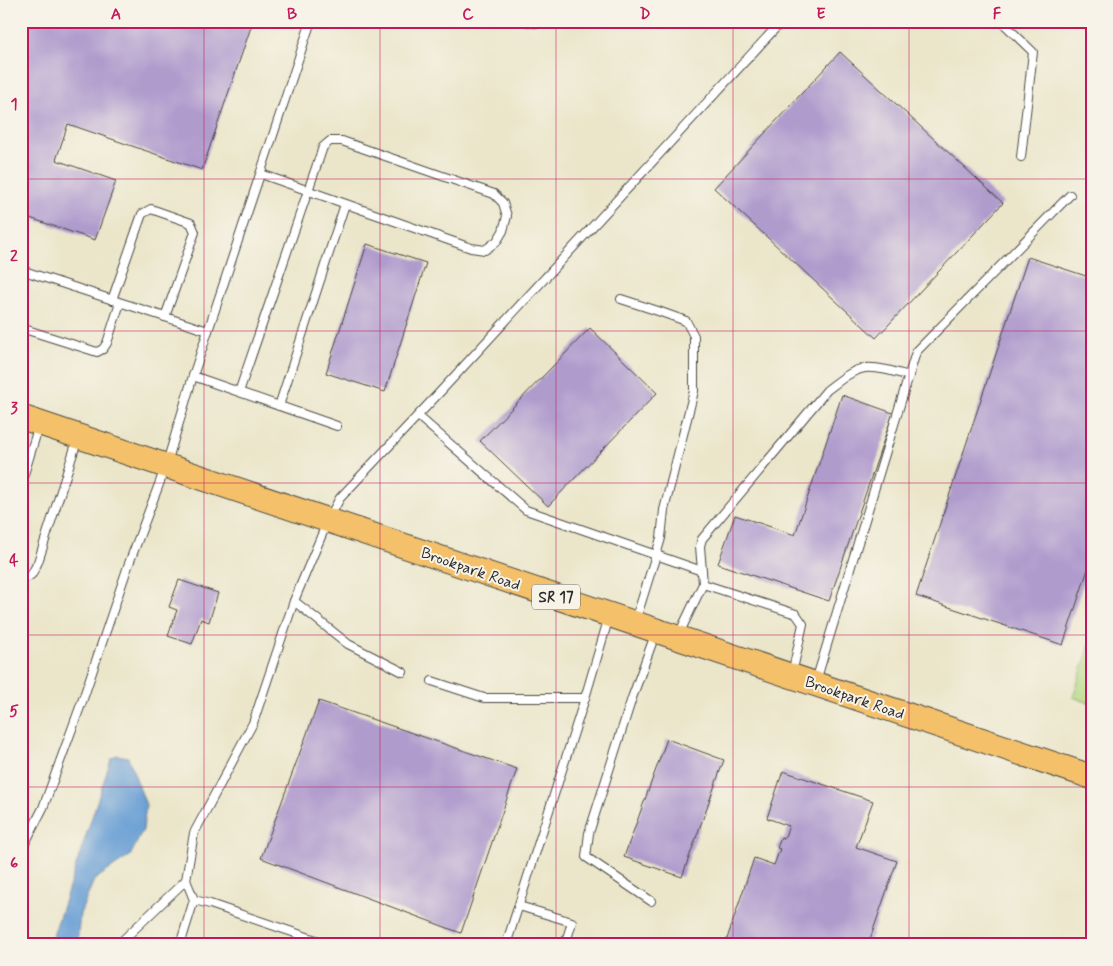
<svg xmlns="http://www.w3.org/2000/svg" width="1113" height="966" viewBox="0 0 1113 966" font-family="Mynerve,sans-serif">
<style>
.green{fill:#b2d780;stroke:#6e8156}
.water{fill:#669dd4;stroke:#486480}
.building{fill:#b09bcd}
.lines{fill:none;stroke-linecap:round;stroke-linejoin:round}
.lane-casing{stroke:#484743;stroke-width:10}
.primary-casing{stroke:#484743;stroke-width:26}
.lane{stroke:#fff;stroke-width:8}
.primary{stroke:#f4c16a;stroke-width:24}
.grid{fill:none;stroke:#c2185b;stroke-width:1;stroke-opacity:0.55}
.labels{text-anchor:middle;stroke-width:4;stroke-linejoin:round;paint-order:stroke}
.shield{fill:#f7f3e8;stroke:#686764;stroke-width:1}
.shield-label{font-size:15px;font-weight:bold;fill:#2b2b2b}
.street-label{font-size:16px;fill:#2b2b2b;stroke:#f7f3e8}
.neatline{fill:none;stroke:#c2185b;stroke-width:2}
.grid-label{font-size:16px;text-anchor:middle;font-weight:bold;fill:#c2185b}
</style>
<rect width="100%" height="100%" fill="#f7f3e8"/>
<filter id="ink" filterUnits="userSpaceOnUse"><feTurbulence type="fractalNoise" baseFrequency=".02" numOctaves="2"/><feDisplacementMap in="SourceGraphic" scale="10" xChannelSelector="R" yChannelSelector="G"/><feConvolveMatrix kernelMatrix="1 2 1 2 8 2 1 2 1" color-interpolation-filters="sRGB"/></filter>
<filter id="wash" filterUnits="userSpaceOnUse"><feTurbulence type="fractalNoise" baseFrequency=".0096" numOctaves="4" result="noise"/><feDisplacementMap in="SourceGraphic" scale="20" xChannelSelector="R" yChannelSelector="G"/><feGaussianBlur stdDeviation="1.12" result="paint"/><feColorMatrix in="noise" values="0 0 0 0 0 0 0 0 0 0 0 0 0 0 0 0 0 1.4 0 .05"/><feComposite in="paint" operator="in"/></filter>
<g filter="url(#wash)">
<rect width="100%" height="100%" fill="#ebe6ca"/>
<polygon class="green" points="1092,638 1092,704 1073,697"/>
<polygon class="water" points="117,755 128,757 146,805 143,830 130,856 94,880 80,914 77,945 50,945 111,759"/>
<g id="blocks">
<g class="building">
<polygon points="21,21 253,21 202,170 68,124 56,160 116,181 95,240 21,215"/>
<polygon points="840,52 1003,203 876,338 714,188"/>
<polygon points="367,244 426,263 385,392 326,373"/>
<polygon points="1028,257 1092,278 1092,557 1063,645 916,596"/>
<polygon points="590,328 657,393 548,506 480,441"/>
<polygon points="842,395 893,413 829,601 718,564 735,515 795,535"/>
<polygon points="179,580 218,593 209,622 201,619 192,644 168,636 177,610 169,607"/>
<polygon points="319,701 517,769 461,933 261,858"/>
<polygon points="667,739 724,760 682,877 624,857"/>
<polygon points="783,771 873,801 856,847 897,861 868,945 725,945 754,858 774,865 780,849 777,848 781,838 784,839 789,826 767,818"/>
</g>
</g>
</g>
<g filter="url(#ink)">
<use href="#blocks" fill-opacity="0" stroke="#484743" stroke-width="1"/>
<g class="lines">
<defs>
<g id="lane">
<polyline points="525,21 535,23 546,21"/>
<polyline points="1001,21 1033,52 1021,157"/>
<polyline points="21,270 208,331"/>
<polyline points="621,299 658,311 686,321 694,336 694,391 664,510 661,538 656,555 702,571"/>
<polyline points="112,300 142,214 151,209 191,223 195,232 165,317"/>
<polyline points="21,328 97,352 103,349 107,343 120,303"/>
<polyline points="193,376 337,426"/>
<polyline points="239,392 323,147 330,141 342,141 494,194 503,203 507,216 503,231 497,241 485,250 471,248 261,174"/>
<polyline points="279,406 345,204"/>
<polyline points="418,416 526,510 656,555 635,622"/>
<polyline points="21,484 39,425"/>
<polyline points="21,576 28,577 32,574 38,562 78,438"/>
<polyline points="703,584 796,614 803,624 792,674"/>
<path d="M678,636L703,584L700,546L702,539L827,390C838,382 851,370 865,368C880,367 895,372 909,376"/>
<polyline points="403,672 348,644 294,601 328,520 340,498 440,392 782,21"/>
<polyline points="432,681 484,698 585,698"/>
<polyline points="816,681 916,352 1070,195"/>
<polyline points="21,851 43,808 83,699 128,566 166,466 193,376 311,21"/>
<polyline points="194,900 210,904 316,940"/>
<polyline points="651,901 586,857 589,833 632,698 656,632"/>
<polyline points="519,906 572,922 565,945"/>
<polyline points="121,945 124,939 186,880"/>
<polyline points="180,945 194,900 186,880 194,833 253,723 294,601"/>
<polyline points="506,945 585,698 609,617"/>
</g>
<polyline id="primary" points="21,417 1092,777"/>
</defs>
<use href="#lane" class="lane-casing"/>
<use href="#primary" class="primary-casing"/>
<use href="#lane" class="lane"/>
<use href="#primary" class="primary"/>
</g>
</g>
<path class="grid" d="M204,21V945M380,21V945M556,21V945M733,21V945M909,21V945M21,179H1092M21,331H1092M21,483H1092M21,635H1092M21,787H1092"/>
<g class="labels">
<rect class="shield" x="532" y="584.5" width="48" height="25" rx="4"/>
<g class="shield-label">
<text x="556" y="602">SR 17</text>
</g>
<g class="street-label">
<text transform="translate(471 568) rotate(19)" y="6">Brookpark Road</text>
<text transform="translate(855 697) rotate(19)" y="6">Brookpark Road</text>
</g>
</g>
<rect width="1113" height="966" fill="none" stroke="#f7f3e8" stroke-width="55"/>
<rect x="28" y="28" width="1058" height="910" class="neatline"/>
<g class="grid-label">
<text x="116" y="19">A</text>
<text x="292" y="19">B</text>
<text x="468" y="19">C</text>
<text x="645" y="19">D</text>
<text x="821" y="19">E</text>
<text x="997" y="19">F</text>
<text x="14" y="109">1</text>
<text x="14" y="261">2</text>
<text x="14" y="413">3</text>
<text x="14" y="565">4</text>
<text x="14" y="716">5</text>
<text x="14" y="868">6</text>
</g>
</svg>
